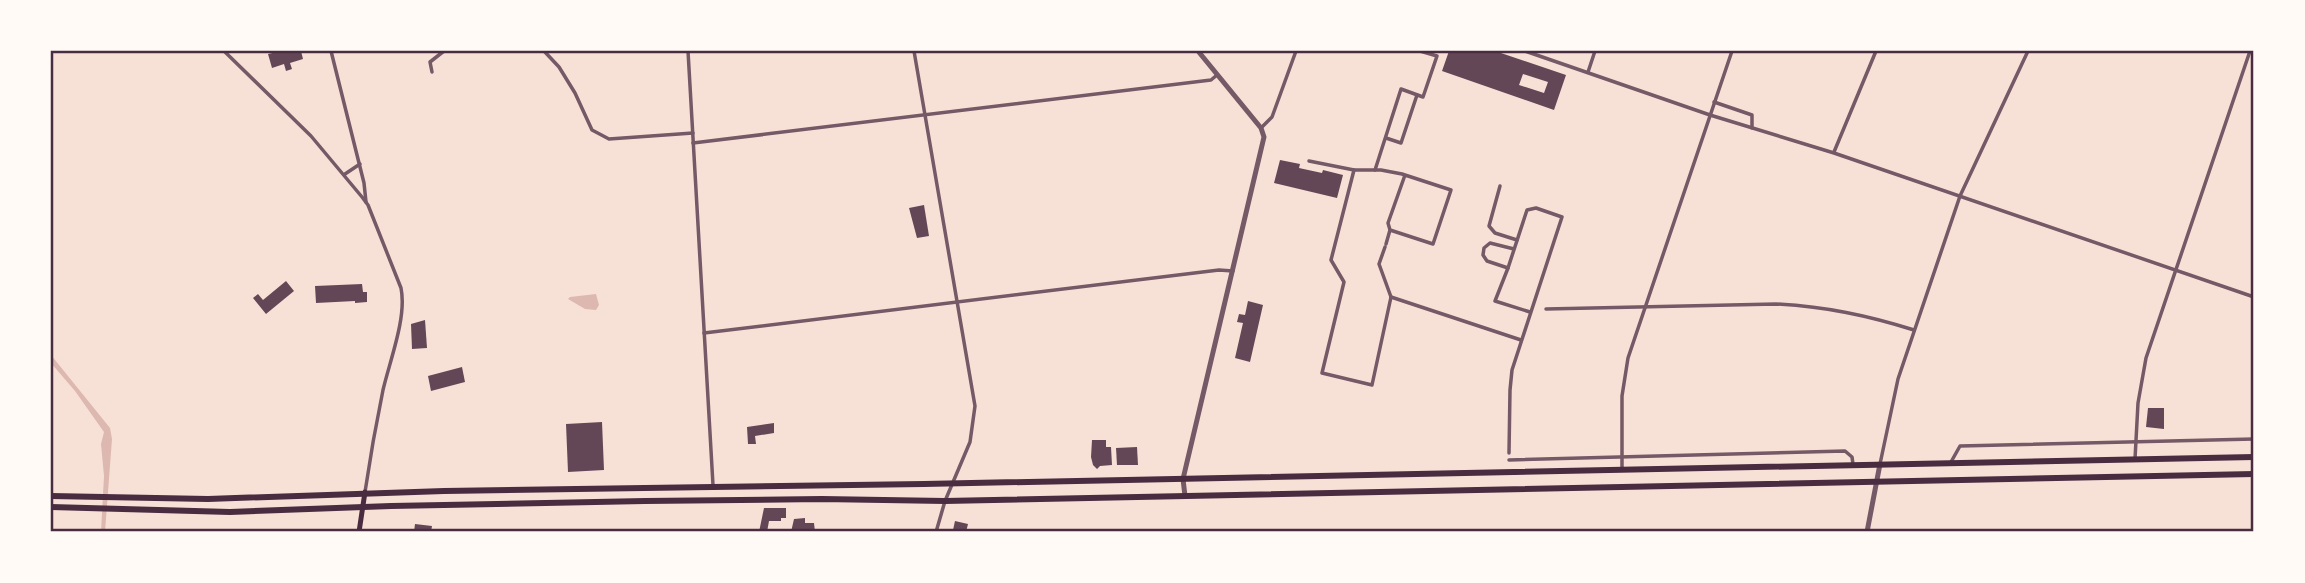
<svg xmlns="http://www.w3.org/2000/svg" width="2305" height="583" viewBox="0 0 2305 583" font-family="Arial,sans-serif">
<style>
.water{fill:#dcb8b0}
.building{fill:#644757;fill-rule:evenodd}
.lines{fill:none;stroke-linecap:round;stroke-linejoin:round}
.minor{stroke:#755966;stroke-width:3.5}
.tertiary{stroke:#755966;stroke-width:5}
.secondary{stroke:#4a2c40;stroke-width:5}
.primary{stroke:#4a2c40;stroke-width:6}
.neatline{fill:none;stroke:#4a2c40;stroke-width:2.5}
</style>
<rect width="100%" height="100%" fill="#f7e1d7"/>
<g class="water">
<polygon points="596,294 599,305 596,310 585,309 568,299 570,297"/>
<polygon points="51,355 110,428 112,439 105,532 101,532 104,476 101,444 104,432 75,391 51,363"/>
</g>
<g class="building">
<polygon points="281,51 301,51 303,59 290,63 292,69 286,71 284,64 272,68 268,54"/>
<path d="M1449,51H1495L1566,75L1554,110L1442,71ZM1523,74L1548,82L1544,93L1519,85Z"/>
<polygon points="1280,160 1300,164 1299,168 1322,173 1323,170 1343,175 1337,198 1274,183"/>
<polygon points="924,205 929,236 917,238 909,208"/>
<polygon points="286,281 294,291 266,314 253,298 258,294 263,300"/>
<polygon points="362,284 363,292 367,292 367,302 355,303 355,301 316,303 315,286"/>
<polygon points="1248,301 1263,305 1250,362 1235,358 1243,323 1237,322 1239,314 1245,315"/>
<polygon points="425,320 427,348 412,349 411,324"/>
<polygon points="462,367 465,382 431,391 428,376"/>
<polygon points="2148,408 2164,408 2164,429 2146,427"/>
<polygon points="602,422 604,470 568,472 566,424"/>
<polygon points="774,423 774,433 755,436 756,444 748,444 747,427"/>
<polygon points="1092,440 1106,440 1106,447 1111,447 1112,465 1100,466 1097,469 1093,465 1091,457"/>
<polygon points="1137,447 1138,465 1117,465 1116,448"/>
<polygon points="764,508 786,508 786,518 781,518 781,521 769,521 767,532 759,532"/>
<polygon points="805,518 805,523 814,523 815,532 791,532 794,519"/>
<polygon points="955,521 968,524 966,532 953,530"/>
<polygon points="415,524 432,526 431,532 414,532"/>
</g>
<g class="lines">
<g class="minor">
<path d="M224,51L311,136L362,197L368,205L401,288C407,317 390,360 383,390C376,424 370,458 365,492"/>
<polyline points="331,51 364,183 366,202"/>
<polyline points="544,51 559,67 575,93 592,130 609,139 693,133"/>
<polyline points="688,51 713,485"/>
<polyline points="914,51 975,406 970,442 945,501 936,532"/>
<polyline points="1525,51 1710,115 1834,153 2254,297"/>
<polyline points="432,72 430,62 444,51"/>
<polyline points="1588,72 1595,51"/>
<polyline points="1714,102 1752,115 1752,128"/>
<polyline points="1262,127 1272,117 1296,51"/>
<polyline points="1386,138 1401,143 1417,95"/>
<polyline points="693,143 1211,80 1217,75"/>
<polyline points="1834,152 1876,51"/>
<polyline points="1309,161 1354,170 1381,170 1402,174 1405,175 1451,190 1433,244 1390,230 1388,223 1405,175"/>
<polyline points="1354,170 1331,260 1344,282 1322,373 1372,385 1391,297 1521,340"/>
<polyline points="1375,170 1401,89 1423,97 1437,56 1420,51"/>
<polyline points="345,174 360,164"/>
<polyline points="1500,186 1489,226 1495,233 1517,240"/>
<polyline points="1386,244 1390,230"/>
<polyline points="1385,247 1379,264 1391,297"/>
<polyline points="1508,268 1495,301 1530,312"/>
<path d="M1546,309L1776,304C1827,307 1866,315 1914,330"/>
<polyline points="704,333 1219,270 1233,271"/>
<polyline points="1509,453 1510,390 1512,370 1562,217 1536,208 1527,210 1508,268 1487,261 1483,255 1484,248 1490,243 1514,249"/>
<polyline points="2135,459 2138,403 2146,358 2250,51"/>
<polyline points="1509,460 1845,451 1852,457 1853,464"/>
<polyline points="1951,462 1960,446 2254,439"/>
<polyline points="1880,464 1898,379 1960,196 2028,51"/>
<polyline points="1622,469 1622,396 1628,358 1732,51"/>
</g>
<g class="tertiary">
<polyline points="1185,496 1183,479 1264,137 1261,128 1198,51"/>
<polyline points="1867,532 1880,464"/>
</g>
<polyline class="secondary" points="359,532 365,492"/>
<g class="primary">
<polyline points="51,496 208,499 444,491 924,484 2254,457"/>
<polyline points="51,507 230,512 391,506 645,501 822,499 945,501 2254,474"/>
</g>
</g>
<rect width="2305" height="583" fill="none" stroke="#fffaf5" stroke-width="105"/>
<rect x="52" y="52" width="2200" height="478" class="neatline"/>
</svg>
